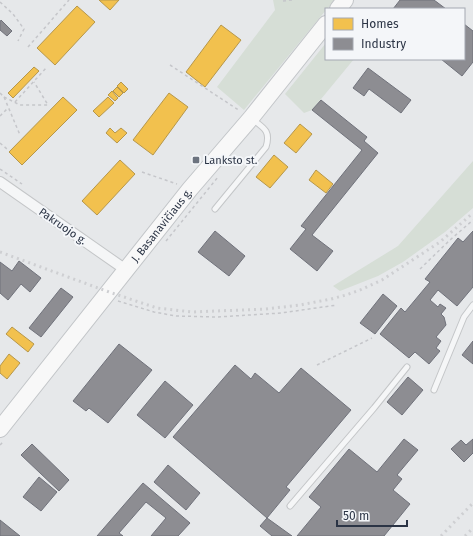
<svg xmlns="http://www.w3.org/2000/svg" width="473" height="536" viewBox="0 0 473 536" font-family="'Fira Sans',sans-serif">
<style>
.green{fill:#d6ded6}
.homes{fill:#f2c14e;stroke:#b6974b}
.industry{fill:#8d8d92;stroke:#70727b}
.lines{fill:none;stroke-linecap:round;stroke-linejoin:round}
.service-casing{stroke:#c4c6c8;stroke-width:7}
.minor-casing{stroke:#c4c6c8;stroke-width:12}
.primary-casing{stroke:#c2c5c8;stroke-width:18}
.path{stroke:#c5c6ca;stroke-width:1.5;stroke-dasharray:3 3;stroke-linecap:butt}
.service{stroke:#f5f6f7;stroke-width:5}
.minor{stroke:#f5f6f7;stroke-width:10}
.primary{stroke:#f8f8f8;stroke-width:16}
.rail{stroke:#cecfd2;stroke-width:3;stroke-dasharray:2 4;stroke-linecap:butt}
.poi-dot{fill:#6c737f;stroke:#f4f6f9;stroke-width:1.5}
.labels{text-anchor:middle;stroke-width:4;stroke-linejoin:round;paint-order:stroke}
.poi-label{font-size:11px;fill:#2b3445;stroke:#f4f6f9;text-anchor:start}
.street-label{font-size:11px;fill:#2b3445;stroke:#f4f6f9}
</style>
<rect width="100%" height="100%" fill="#e6e8ea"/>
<g class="green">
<polygon points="273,0 335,0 327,9 326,9 326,10 244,110 217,87 275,10"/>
<polygon points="326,43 326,59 354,59 312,110 304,113 285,94"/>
<polygon points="473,161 473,208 445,232 403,262 378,276 340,291 333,286 398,246"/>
</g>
<g class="homes">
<polygon points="99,0 119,0 110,10"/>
<polygon points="77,6 95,22 55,65 37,48"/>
<polygon points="221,25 241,40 205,87 186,72"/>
<polygon points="34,67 39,71 13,98 8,93"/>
<polygon points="121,82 128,89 124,93 117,86"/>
<polygon points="117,87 123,93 119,97 113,91"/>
<polygon points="112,91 118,98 115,101 108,95"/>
<polygon points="169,93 188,107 153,155 133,140"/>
<polygon points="63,97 77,110 22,165 9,152"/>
<polygon points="108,97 114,103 99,117 93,111"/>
<polygon points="300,124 312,134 296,153 284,143"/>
<polygon points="110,128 115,133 121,128 127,133 117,143 106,133"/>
<polygon points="274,155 288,167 270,188 256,177"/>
<polygon points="120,160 135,174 97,215 82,201"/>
<polygon points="316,170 333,184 326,193 309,180"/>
<polygon points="12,327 34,344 28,352 6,334"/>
<polygon points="9,354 20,363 7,379 0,373 0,366"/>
</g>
<g class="industry">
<polygon points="400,0 434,0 446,9 393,9"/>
<polygon points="1,20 12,31 7,36 0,30 0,22"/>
<polygon points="464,24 473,31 473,62 462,76 441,59 464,59"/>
<polygon points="368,68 411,100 401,113 369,89 364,96 353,88"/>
<polygon points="321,100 367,137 364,141 378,153 312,235 333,251 317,271 290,249 306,229 301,226 362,150 312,110"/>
<polygon points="215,231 245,256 229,276 198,252"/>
<polygon points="473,231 473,287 457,306 438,290 430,300 438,307 440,304 446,308 441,314 444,317 446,325 436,337 441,341 436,348 440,351 429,364 415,352 409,358 380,334 401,308 405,312 430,282 425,279 458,238 463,242"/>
<polygon points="19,261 41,278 30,292 21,284 8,300 0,293 0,262 12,271"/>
<polygon points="61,288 73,297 41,337 29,328"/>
<polygon points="383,294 397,306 375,334 360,323"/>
<polygon points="473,341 473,364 462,355"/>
<polygon points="119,344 152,370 108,423 89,408 86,411 73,401"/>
<polygon points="235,365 251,379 255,373 279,393 301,368 351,410 286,487 290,490 267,518 173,437"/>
<polygon points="408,377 423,390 402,415 387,402"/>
<polygon points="165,381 193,405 165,438 137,415"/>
<polygon points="404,439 418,450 397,475 402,479 393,490 410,504 384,536 297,536 321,507 309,497 349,449 377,472"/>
<polygon points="473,439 473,453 464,462 451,449 461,440 466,445"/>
<polygon points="32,444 69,480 59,491 21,455"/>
<polygon points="168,465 200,493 186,510 154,482"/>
<polygon points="39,477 57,492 41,511 23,497"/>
<polygon points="143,483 190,523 178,536 151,536 166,518 146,502 119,533 123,536 97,536"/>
<polygon points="267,518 292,536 272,536 260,526"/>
<polygon points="0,520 20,536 0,536"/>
</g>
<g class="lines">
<defs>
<g id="service">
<path d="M215,209L266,147C271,131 264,128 252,119"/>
<polyline points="434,390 464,317 473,305"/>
<polyline points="290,506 374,408 407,367"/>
</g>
<polyline id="minor" points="0,182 126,270"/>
<g id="primary">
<polyline points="338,9 345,0"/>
<path id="s1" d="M0,429L190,189L251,118L326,24"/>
</g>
</defs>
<use href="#service" class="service-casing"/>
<use href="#minor" class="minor-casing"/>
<use href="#primary" class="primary-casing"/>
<g class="path">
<polyline points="283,1 292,0"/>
<polyline points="0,2 13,14 24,29 18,41"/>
<polyline points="28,47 69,0"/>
<polyline points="170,65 240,111"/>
<polyline points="0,93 4,97 20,135"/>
<polyline points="4,97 20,105 48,105 34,82"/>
<polyline points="15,102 47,67"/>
<polyline points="0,116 8,108"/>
<polyline points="0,143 7,149"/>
<polyline points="0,169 22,184"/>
<polyline points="142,172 177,184"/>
<polyline points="166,241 218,177"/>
<polyline points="420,269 450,240 473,220"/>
<polyline points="118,301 154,312 176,316 217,317 281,313 337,305"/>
<polyline points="317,365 372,338"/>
<polyline points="0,445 4,441"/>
</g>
<use href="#service" class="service"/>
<use href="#minor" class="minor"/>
<use href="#primary" class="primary"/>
<g class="rail">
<polyline points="0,252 109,292 157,308 192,312 266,309 300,305 331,299 346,295 360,290 382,280 440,242 473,213"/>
<polyline points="441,536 473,503"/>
<polyline points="465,536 473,528"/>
</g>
</g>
<rect class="poi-dot" x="192" y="156" width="8" height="8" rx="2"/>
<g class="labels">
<g class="poi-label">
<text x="204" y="164">Lanksto st.</text>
</g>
<g class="street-label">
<text dy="4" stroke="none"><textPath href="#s1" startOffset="260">J. Basanavičiaus g.</textPath></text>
<text transform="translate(63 226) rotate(35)" y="4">Pakruojo g.</text>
</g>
</g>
<rect x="325" y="8" width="140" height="52" fill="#f4f6f9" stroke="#a4a8b1"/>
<rect x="333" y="18" width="20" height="12" fill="#f2c14e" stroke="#a4a8b1"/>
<text x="361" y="28" font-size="12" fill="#2b3445">Homes</text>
<rect x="333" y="38" width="20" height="12" fill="#8d8d92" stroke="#a4a8b1"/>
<text x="361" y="48" font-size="12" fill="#2b3445">Industry</text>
<path d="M337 520v6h70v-6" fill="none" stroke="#2b3445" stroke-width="2"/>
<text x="343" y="520" font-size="12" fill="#2b3445" stroke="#f4f6f9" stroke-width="3" paint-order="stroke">50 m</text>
</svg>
